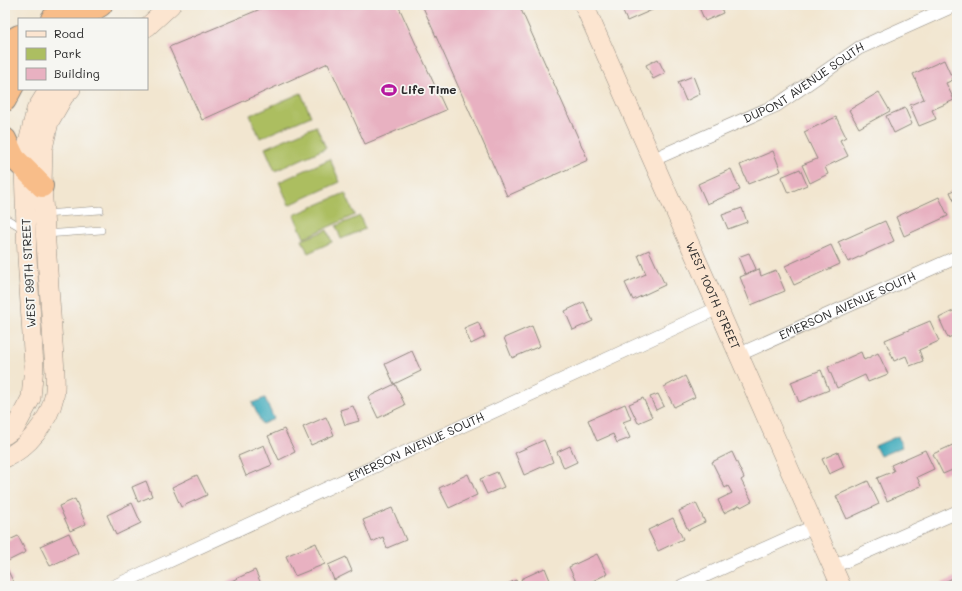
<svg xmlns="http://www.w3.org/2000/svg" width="962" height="591" viewBox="0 0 962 591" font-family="Mali,sans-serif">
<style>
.green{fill:#acbe61;stroke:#6c7446}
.water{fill:#3caabb;stroke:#346a73}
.building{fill:#e8b1c1}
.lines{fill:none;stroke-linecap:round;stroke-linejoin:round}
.lane-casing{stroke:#8e887e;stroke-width:8}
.street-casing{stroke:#8e887e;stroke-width:14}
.secondary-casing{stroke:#8e887e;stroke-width:20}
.highway-casing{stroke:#8e887e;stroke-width:24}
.lane{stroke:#fff;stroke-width:7}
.street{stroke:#fff;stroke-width:13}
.secondary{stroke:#fce5d0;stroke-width:19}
.highway{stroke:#f8bd89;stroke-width:22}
.labels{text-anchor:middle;stroke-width:3.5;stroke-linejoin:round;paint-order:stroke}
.street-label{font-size:12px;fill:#2b2b2b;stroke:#f6f6f2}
.poi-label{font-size:12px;font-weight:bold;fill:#2b2b2b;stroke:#f6f6f2;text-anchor:start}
</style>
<rect width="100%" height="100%" fill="#f6f6f2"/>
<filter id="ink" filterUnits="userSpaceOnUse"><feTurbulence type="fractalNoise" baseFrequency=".025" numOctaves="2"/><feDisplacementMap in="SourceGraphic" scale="8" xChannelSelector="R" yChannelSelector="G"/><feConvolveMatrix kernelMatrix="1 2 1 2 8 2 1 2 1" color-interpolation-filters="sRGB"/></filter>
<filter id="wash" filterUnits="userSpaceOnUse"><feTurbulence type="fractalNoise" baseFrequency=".012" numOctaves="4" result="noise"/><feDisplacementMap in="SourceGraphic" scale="16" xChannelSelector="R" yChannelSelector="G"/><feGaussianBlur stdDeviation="0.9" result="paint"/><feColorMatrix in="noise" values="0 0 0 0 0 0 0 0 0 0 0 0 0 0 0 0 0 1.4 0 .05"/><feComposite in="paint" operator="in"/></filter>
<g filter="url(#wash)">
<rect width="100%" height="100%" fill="#f2e6d0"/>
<g class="green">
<polygon points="301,93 311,116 260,138 250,115"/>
<polygon points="316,126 326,148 275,171 265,148"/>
<polygon points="330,159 340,182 289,205 279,182"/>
<polygon points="345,193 355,215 304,238 294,215"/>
<polygon points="360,216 365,229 341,239 336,226"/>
<polygon points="327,230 332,242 308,253 302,240"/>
</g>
<g class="water">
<polygon points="265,398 274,419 262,424 252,403"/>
<polygon points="898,436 902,447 880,456 875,446"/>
</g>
<g id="blocks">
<g class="building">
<polygon points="270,5 398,5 446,110 365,144 328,63 202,120 169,47"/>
<polygon points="422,5 519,5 588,160 507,196"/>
<polygon points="620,5 658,5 659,7 627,21"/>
<polygon points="698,5 720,5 723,13 705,21"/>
<polygon points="658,59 665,73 653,79 646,65"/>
<polygon points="944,60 953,80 946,83 954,100 932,110 936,119 919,126 910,105 924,99 913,74"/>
<polygon points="693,76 700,94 686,101 678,82"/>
<polygon points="879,92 890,111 859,128 849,110"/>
<polygon points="905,108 912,124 894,133 886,116"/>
<polygon points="836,117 846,137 840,140 848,156 825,167 828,174 810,183 802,165 817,159 804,132"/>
<polygon points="773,151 781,171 748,184 740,165"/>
<polygon points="731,169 740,190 707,204 698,184"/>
<polygon points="800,169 807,185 788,193 781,177"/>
<polygon points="957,188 957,207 950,192"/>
<polygon points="939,197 948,216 904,236 896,217"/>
<polygon points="742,208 747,222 728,229 722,215"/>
<polygon points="885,221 894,241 848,262 838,242"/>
<polygon points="831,245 840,264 794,285 785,266"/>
<polygon points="649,250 665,285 633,300 625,283 646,274 638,255"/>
<polygon points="749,253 756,269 745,274 738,257"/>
<polygon points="759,269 761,276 776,270 785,291 751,305 740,277"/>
<polygon points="584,302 593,321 573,330 565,311"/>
<polygon points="957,309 957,334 948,338 939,318"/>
<polygon points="930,321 939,341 919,350 923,361 910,366 906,356 894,361 885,340"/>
<polygon points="478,322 485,337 471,344 464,328"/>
<polygon points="532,326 540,346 512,358 504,338"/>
<polygon points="412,351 421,371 394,384 385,364"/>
<polygon points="861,352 864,360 878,353 888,374 868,382 865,375 837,388 828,367"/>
<polygon points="821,370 829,390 799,402 791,382"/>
<polygon points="685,376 695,397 674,407 664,387"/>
<polygon points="395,384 405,405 378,418 368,397"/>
<polygon points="658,394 664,406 656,410 650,397"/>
<polygon points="643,398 652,417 638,423 629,404"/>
<polygon points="625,404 631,419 623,422 630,438 617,443 613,434 597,441 588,420"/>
<polygon points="353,406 359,421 345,425 340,410"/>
<polygon points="326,417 334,435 311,445 303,427"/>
<polygon points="284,429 295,452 279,460 268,436"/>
<polygon points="544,440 553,462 524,475 515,453"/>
<polygon points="957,443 957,468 943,474 933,454"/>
<polygon points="264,445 272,465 246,476 238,456"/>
<polygon points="570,446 577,462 564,468 557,452"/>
<polygon points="925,450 934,469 917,477 921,486 887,501 877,478 894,471 891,465"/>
<polygon points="732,452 744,478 741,480 752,501 741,507 740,505 724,513 718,500 732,493 728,486 725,488 712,462"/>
<polygon points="838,452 844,467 829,474 822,459"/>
<polygon points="497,472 504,487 487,494 480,479"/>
<polygon points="468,474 477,495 449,508 439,488"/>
<polygon points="197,475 207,495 181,507 172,487"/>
<polygon points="146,481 152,496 138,502 132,487"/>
<polygon points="868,481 879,504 847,519 836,496"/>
<polygon points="75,499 86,524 70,531 59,506"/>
<polygon points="132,503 141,523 116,535 107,515"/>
<polygon points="696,503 705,522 688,530 679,511"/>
<polygon points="392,508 406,540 387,548 383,537 372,542 363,520"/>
<polygon points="673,518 683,539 658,551 648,530"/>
<polygon points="69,533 78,553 50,566 40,546"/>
<polygon points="18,536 26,552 8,561 5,555 5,542"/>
<polygon points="316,543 325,564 295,576 286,556"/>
<polygon points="597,554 607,574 582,586 578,586 569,567"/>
<polygon points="346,557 352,571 334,580 328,565"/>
<polygon points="5,565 13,581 5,585"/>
<polygon points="545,568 552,585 524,586 521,579"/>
<polygon points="255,570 262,586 228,586 227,583"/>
<polygon points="957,576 957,586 936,586"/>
<polygon points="516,580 518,586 503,586"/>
</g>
</g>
</g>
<g filter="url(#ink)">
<use href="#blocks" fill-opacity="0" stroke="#8e887e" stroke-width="1"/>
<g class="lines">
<defs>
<g id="lane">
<polyline points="44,214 100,210"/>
<polyline points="5,218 24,229"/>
<polyline points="46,234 101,230"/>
</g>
<g id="street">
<path id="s1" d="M652,160L777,105L859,48L955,5"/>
<path id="s2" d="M738,355L957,257"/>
<polyline points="832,567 957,512"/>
<path id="s3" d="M115,586L718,308"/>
<polyline points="682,586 815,526"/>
</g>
<g id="secondary">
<path id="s4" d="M584,5L841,586"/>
<polyline points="147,27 171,5"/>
<polyline points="5,435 15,428 31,398 34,366 27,257 24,169 27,147 36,110 49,89"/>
<path d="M5,458C28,448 49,421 54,397C56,389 55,380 55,372L42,186L43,148L49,122L64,96L71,89"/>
</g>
<g id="highway">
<polyline points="52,19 78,5"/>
<polyline points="78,19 101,5"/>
<polyline points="5,44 19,36"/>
<polyline points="5,63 19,55"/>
<polyline points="5,100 19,74"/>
<polyline points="5,139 14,158 42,186"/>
</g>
</defs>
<use href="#lane" class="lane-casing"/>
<use href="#street" class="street-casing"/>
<use href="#secondary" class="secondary-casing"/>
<use href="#highway" class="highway-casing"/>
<use href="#lane" class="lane"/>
<use href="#street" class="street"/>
<use href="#secondary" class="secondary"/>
<use href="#highway" class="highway"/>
</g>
</g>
<defs>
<symbol id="stadium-bare" viewBox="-9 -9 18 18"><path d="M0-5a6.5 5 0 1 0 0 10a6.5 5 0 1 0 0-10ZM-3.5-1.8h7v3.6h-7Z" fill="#b5179e" stroke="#f6f6f2" stroke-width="2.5" paint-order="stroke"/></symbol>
</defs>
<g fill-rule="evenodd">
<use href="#stadium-bare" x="378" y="79" width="22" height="22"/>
</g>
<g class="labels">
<g class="street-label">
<text dy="4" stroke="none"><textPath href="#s1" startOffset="171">DUPONT AVENUE SOUTH</textPath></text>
<text transform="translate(29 273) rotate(-93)" y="4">WEST 99TH STREET</text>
<text dy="4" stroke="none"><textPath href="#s4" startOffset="318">WEST 100TH STREET</textPath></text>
<text dy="4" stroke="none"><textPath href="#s2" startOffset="120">EMERSON AVENUE SOUTH</textPath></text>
<text dy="4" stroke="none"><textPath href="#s3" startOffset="332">EMERSON AVENUE SOUTH</textPath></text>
</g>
<g class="poi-label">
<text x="401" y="94">Life Time</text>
</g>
</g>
<rect width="962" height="591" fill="none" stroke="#f6f6f2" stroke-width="20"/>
<rect x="18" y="18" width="130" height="72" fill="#f6f6f2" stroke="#a5a5a2"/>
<rect x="26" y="31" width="20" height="6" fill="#fce5d0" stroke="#a5a5a2"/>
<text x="54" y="38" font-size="12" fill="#2b2b2b">Road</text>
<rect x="26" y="48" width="20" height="12" fill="#acbe61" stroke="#a5a5a2"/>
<text x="54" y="58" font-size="12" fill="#2b2b2b">Park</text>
<rect x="26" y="68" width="20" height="12" fill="#e8b1c1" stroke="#a5a5a2"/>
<text x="54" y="78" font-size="12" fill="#2b2b2b">Building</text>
</svg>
